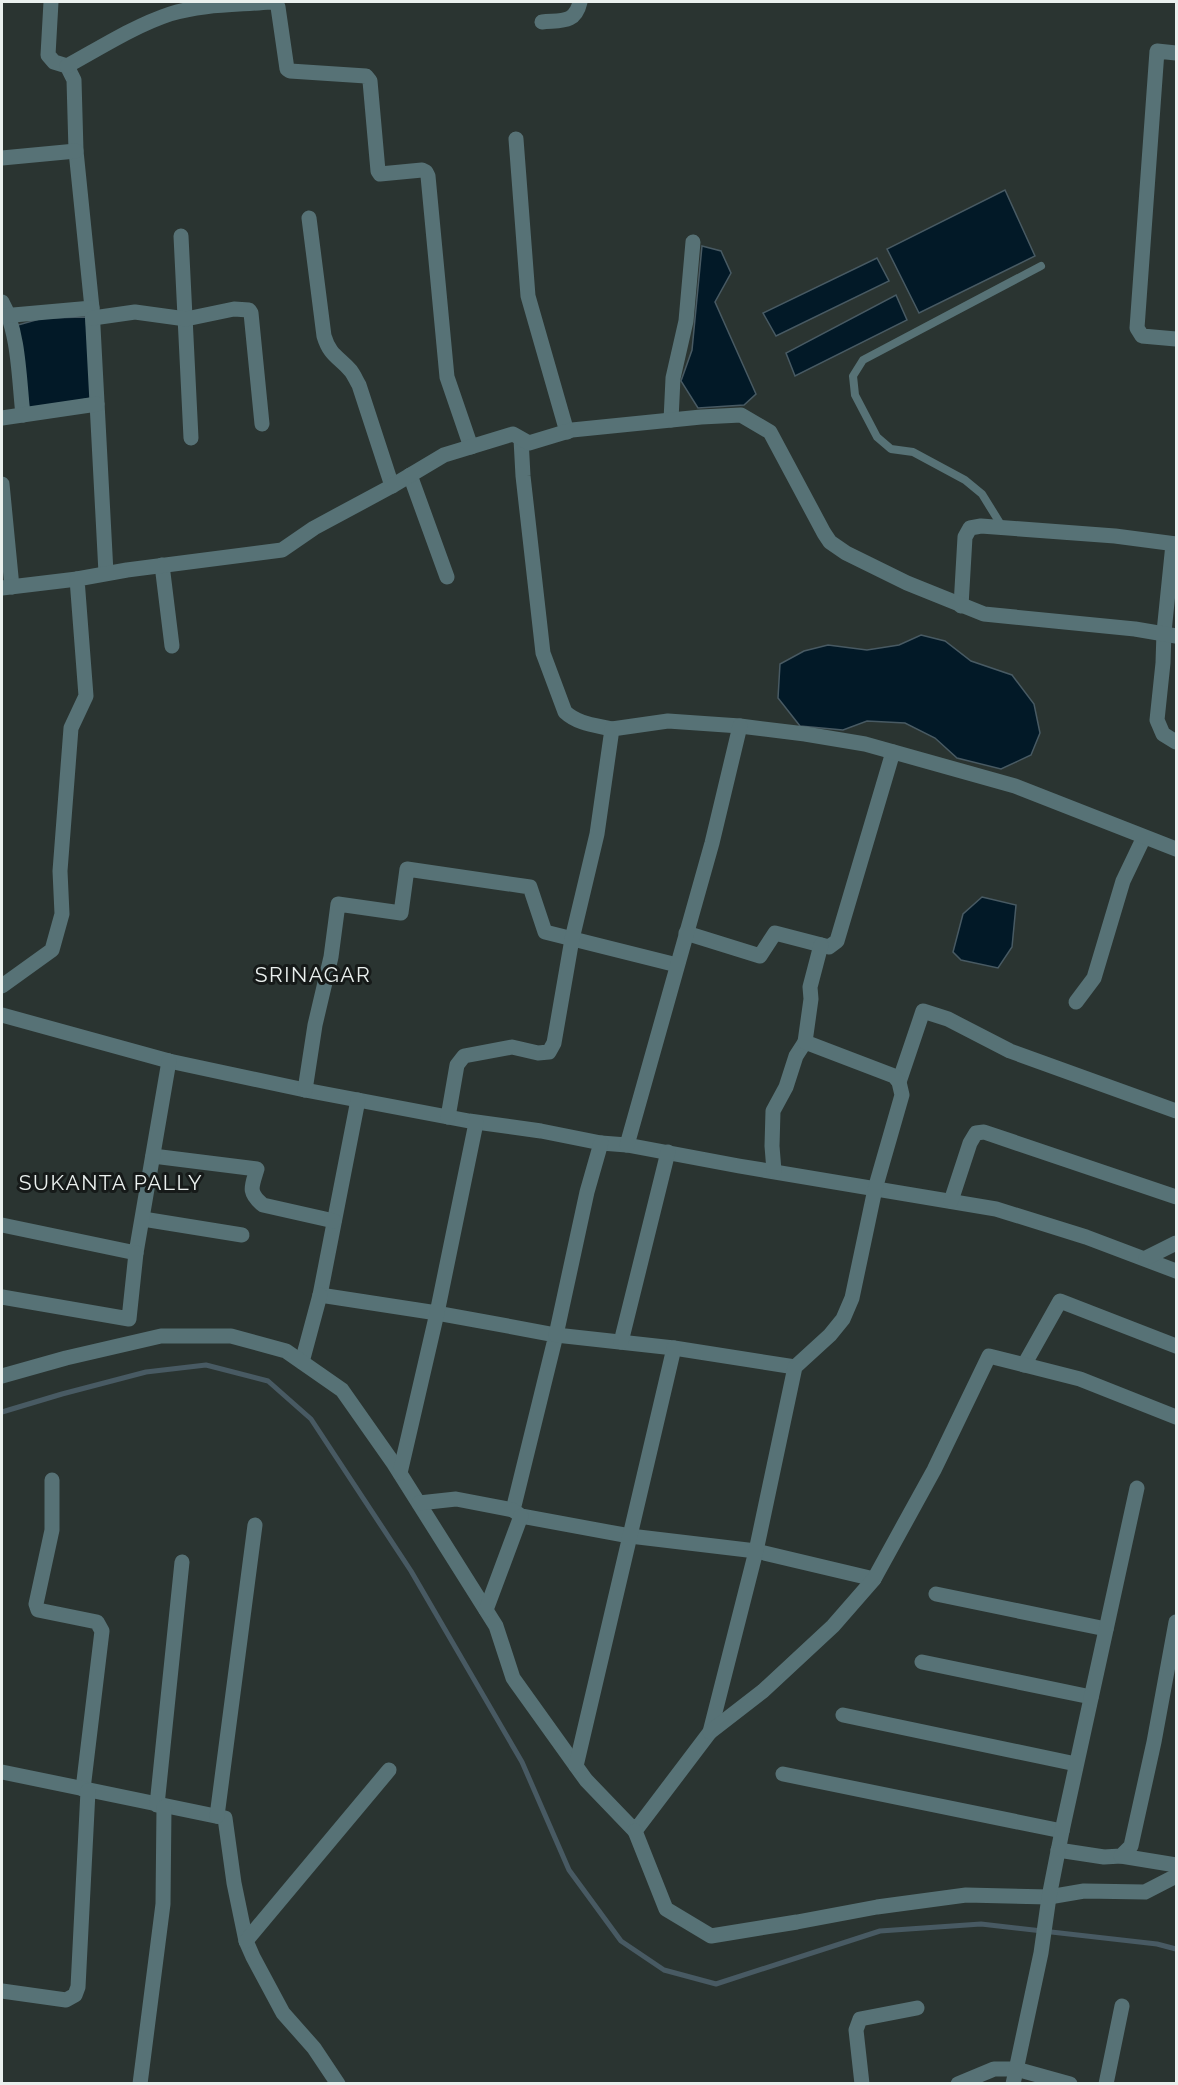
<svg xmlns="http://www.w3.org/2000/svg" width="1178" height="2085" viewBox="0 0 1178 2085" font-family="Raleway,sans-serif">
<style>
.water{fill:#021927;stroke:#485a63;stroke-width:1.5}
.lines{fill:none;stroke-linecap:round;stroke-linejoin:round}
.stream{stroke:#485a63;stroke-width:5}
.service{stroke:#577276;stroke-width:8}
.minor{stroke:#577276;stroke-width:15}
.labels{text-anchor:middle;stroke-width:6;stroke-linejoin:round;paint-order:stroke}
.neighbourhood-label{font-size:21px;letter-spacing:1.5px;fill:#eaf0ee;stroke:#161a19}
</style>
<rect width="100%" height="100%" fill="#2a3431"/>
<g class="water">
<polygon points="1005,190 1035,256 919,313 887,249"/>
<polygon points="702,246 721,251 731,273 715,302 756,394 744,405 698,408 681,381 692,350"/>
<polygon points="877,258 889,281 776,336 763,313"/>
<polygon points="896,295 907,320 795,376 786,353"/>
<polygon points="86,317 92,398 29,410 18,325 43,318"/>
<polygon points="921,635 945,641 971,661 1012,675 1034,704 1040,733 1031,755 1001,769 957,758 935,738 905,723 867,721 843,730 800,726 778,698 780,664 804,651 828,645 867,650 899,645"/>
<polygon points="982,897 1016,905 1012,947 998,968 961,960 953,952 963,914"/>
</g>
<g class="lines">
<polyline class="stream" points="2,1412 62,1394 146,1372 206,1365 268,1381 311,1419 411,1571 522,1762 569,1870 621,1941 664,1970 716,1984 880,1931 981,1924 1157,1944 1176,1949"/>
<polyline class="service" points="1003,528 982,494 965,480 913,452 891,449 877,437 855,395 853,376 863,360 1041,266"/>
<g class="minor">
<polyline points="51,2 48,55 54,62 67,66 74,80 76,151 92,308 106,573"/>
<path d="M542,22C561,20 575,24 580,2"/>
<polyline points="1176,53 1157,51 1137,328 1142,336 1176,339"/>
<path d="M67,66C100,48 134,26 170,14C202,4 237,5 270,2L275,3L278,7L287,69L290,71L366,76L370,81L378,171L380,174L422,170L426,172L428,176L447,377L471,447"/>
<polyline points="516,139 528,296 567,432"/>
<polyline points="2,158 76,151"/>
<path d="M309,218L324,336C330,356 339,357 351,371C354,375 356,380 359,385L392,486"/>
<polyline points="181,236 191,438"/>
<path d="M2,302C19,332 19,380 23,415"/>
<polyline points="2,316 92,308"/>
<polyline points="93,318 135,312 186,319 234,309 249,310 251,313 262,424"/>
<polyline points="2,418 97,404"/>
<polyline points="671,420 673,378 686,321 693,242"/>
<path d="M521,439L523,476L543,653L565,712C578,724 595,725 612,729"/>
<polyline points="410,475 447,577"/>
<polyline points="2,484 12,587"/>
<polyline points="1173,544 1164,632 1163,663 1157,720 1163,734 1176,742"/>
<polyline points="162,565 172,646"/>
<polyline points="2,588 77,579"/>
<polyline points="961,606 965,537 970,528 981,526 1115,536 1176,544"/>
<polyline points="686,933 760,956 775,933 829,947 837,941 893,752"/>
<polyline points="2,986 52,950 62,914 60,871 71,728 86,696 77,579 127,570 282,550 314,528 392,486 444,455 513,434 529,443 572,430 701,417 741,415 770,432 824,533 830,542 846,553 907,583 984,614 1135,629 1176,636"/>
<polyline points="1076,1002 1094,978 1123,881 1144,837"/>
<polyline points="2,1015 169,1061 305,1090 469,1121 541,1131 601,1143 627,1145 739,1166 996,1209 1086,1237 1176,1271"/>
<polyline points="899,1082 923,1011 948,1019 1010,1051 1176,1111"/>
<polyline points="305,1090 315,1025 331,957 338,904 401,913 407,869 530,887 545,932 677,965"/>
<polyline points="358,1100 320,1295 437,1313 556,1335 513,1510 521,1516 630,1536 756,1551 874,1579"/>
<polyline points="448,1117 457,1065 464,1056 512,1047 538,1053 549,1052 554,1043 572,939 597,834 612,729 668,721 740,726 805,734 865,744 1015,786 1176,849"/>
<polyline points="601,1143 587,1192 556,1335 674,1348 795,1367"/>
<polyline points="627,1145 712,843 740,726"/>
<path d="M153,1156L257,1169C252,1186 247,1192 263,1205L334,1221"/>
<polyline points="774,1171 772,1146 773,1111 786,1087 796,1056 805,1042"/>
<polyline points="951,1201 970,1143 976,1133 984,1132 1176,1197"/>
<polyline points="143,1219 242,1235"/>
<polyline points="2,1225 136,1253 169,1061"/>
<polyline points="1146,1258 1176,1243"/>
<polyline points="2,1297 129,1319 136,1253"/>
<polyline points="621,1342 668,1152"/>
<polyline points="302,1362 320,1295"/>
<polyline points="1024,1365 1060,1301 1176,1346"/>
<polyline points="2,1376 66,1358 161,1336 231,1336 286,1351 342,1390 394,1464 496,1626 513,1678 586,1780 635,1831 710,1732 756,1551 795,1367 830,1335 843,1319 852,1298 875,1189 902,1095 899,1082 894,1076 805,1042 811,999 810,987 821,945"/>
<polyline points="400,1473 437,1313 476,1123"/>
<polyline points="52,1480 52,1530 36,1604 38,1610 97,1622 102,1631 83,1789"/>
<polyline points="419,1503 456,1499 513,1510"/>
<polyline points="936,1594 1106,1629"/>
<polyline points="486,1610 521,1516"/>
<polyline points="922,1662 1091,1697"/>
<polyline points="843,1715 1076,1764"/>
<polyline points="710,1732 763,1691 833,1626 874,1579 934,1470 989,1356 1080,1379 1176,1417"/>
<polyline points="576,1766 674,1348"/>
<polyline points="2,1772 225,1818 234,1883 246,1941 253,1957 283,2013 314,2048 338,2084"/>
<polyline points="783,1774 1062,1831"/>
<polyline points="157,1805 182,1562"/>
<polyline points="217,1816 255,1525"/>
<polyline points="635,1831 666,1909 711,1936 797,1922 877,1907 966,1895 1049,1897 1084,1891 1145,1892 1176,1876"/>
<polyline points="1058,1850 1104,1857 1121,1856 1131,1846 1154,1742 1176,1622"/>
<polyline points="1121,1856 1176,1865"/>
<polyline points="246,1941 389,1770"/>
<polyline points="2,1991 66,2000 75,1995 78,1987 88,1791"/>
<polyline points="140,2084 163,1904 164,1807"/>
<polyline points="862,2084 856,2030 860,2019 917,2008"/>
<polyline points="958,2084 994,2069 1016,2069 1070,2084"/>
<polyline points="1013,2084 1041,1953 1049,1897 1062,1831 1137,1488"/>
<polyline points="1106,2084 1122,2006"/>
</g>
</g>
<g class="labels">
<g class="neighbourhood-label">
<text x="313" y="982">SRINAGAR</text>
<text x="111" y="1190">SUKANTA PALLY</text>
</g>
</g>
<rect width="1178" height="2085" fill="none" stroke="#eaf0ee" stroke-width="6"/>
</svg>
